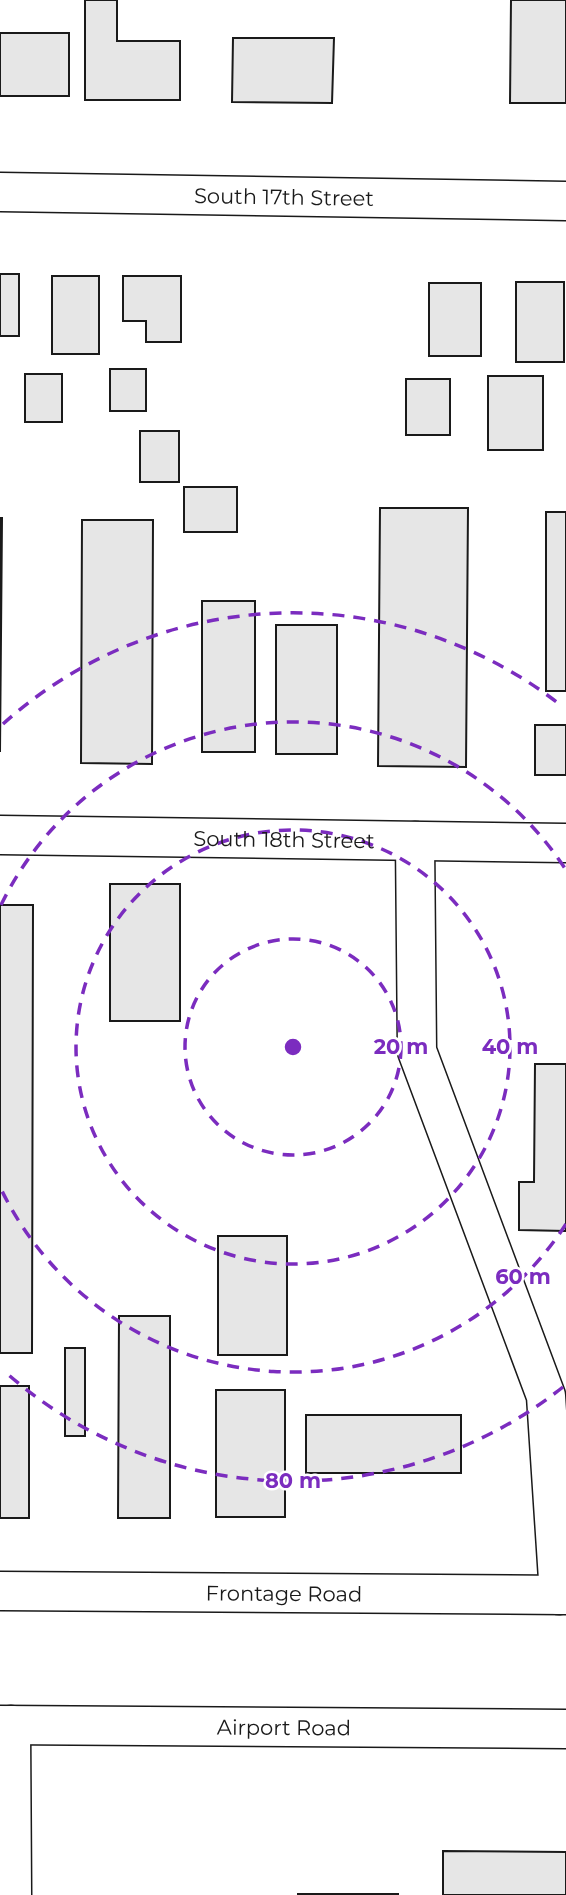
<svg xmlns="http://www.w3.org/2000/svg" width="566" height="1895" viewBox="0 0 566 1895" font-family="Montserrat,sans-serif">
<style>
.building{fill:#e6e6e6;stroke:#1a1a1a;stroke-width:2}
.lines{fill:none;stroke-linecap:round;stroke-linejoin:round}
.minor-casing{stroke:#1a1a1a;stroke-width:41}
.major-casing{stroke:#1a1a1a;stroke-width:41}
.minor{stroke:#fff;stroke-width:38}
.major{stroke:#fff;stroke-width:38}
.ring{fill:none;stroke:#7b2cbf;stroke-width:3.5;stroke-dasharray:12 9}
.labels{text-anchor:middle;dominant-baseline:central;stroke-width:5;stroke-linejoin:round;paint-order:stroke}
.street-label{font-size:21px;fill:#1a1a1a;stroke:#fff}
.centre{fill:#7b2cbf;stroke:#fff;stroke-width:3.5}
.ring-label{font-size:21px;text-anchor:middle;font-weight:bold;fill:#7b2cbf;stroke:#fff;stroke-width:5;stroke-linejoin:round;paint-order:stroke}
</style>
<rect width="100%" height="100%" fill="#fff"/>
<path class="building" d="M 85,0 L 117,0 L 117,41 L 180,41 L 180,100 L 85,100 Z
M 511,0 L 566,0 L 566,103 L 510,103 Z
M 0,33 L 69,33 L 69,96 L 0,96 Z
M 233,38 L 334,38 L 332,103 L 232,102 Z
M 0,274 L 19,274 L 19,336 L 0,336 Z
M 52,276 L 99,276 L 99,354 L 52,354 Z
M 123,276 L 181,276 L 181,342 L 146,342 L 146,321 L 123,321 Z
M 516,282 L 564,282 L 564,362 L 516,362 Z
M 429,283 L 481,283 L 481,356 L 429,356 Z
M 110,369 L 146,369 L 146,411 L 110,411 Z
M 25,374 L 62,374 L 62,422 L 25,422 Z
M 488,376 L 543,376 L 543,450 L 488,450 Z
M 406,379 L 450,379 L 450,435 L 406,435 Z
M 140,431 L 179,431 L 179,482 L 140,482 Z
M 184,487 L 237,487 L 237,532 L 184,532 Z
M 380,508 L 468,508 L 466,767 L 378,766 Z
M 546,512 L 566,512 L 566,691 L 546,691 Z
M 0,518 L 2,518 L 0,752 Z
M 82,520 L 153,520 L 152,764 L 81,763 Z
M 202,601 L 255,601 L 255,752 L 202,752 Z
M 276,625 L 337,625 L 337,754 L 276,754 Z
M 535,725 L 566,725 L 566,775 L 535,775 Z
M 110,884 L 180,884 L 180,1021 L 110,1021 Z
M 0,905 L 33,905 L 32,1353 L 0,1353 Z
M 535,1064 L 566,1064 L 566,1231 L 519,1230 L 519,1182 L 534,1182 Z
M 218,1236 L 287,1236 L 287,1355 L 218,1355 Z
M 119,1316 L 170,1316 L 170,1518 L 118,1518 Z
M 65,1348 L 85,1348 L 85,1436 L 65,1436 Z
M 0,1386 L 29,1386 L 29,1518 L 0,1518 Z
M 216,1390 L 285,1390 L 285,1517 L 216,1517 Z
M 306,1415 L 461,1415 L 461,1473 L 306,1473 Z
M 443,1851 L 566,1852 L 566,1895 L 443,1895 Z
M 298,1894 L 399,1894 L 298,1895 Z"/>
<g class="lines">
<g class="minor-casing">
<g id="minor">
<path id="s1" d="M 0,192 L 566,201"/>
<path id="s2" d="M 0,835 L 566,843"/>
<path d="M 415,841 L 417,1051 L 546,1396 L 559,1595"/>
<path id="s3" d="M 0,1591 L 566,1595"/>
<path d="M 11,1725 L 12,1895"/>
</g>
</g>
<g class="major-casing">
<g id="major">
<path id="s4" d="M 0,1725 L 566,1729"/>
</g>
</g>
<use href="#minor" class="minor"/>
<use href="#major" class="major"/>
</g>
<g class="ring">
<circle cx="293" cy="1047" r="108"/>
<circle cx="293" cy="1047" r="217"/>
<path d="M566 1224A325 325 0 0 1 1 1189M1 905A325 325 0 0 1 566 870"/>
<path d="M563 1387A434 434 0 0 1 3 1370M3 724A434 434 0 0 1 563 707"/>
</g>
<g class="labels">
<g class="street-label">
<text stroke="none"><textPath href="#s1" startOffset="284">South 17th Street</textPath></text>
<text stroke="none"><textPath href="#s2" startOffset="284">South 18th Street</textPath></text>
<text stroke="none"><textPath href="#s3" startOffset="284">Frontage Road</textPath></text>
<text stroke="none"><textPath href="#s4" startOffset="284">Airport Road</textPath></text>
</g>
</g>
<circle cx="293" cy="1047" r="10" class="centre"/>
<g class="ring-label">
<text x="401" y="1054">20 m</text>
<text x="510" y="1054">40 m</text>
<text x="523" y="1284">60 m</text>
<text x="293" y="1488">80 m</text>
</g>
</svg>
